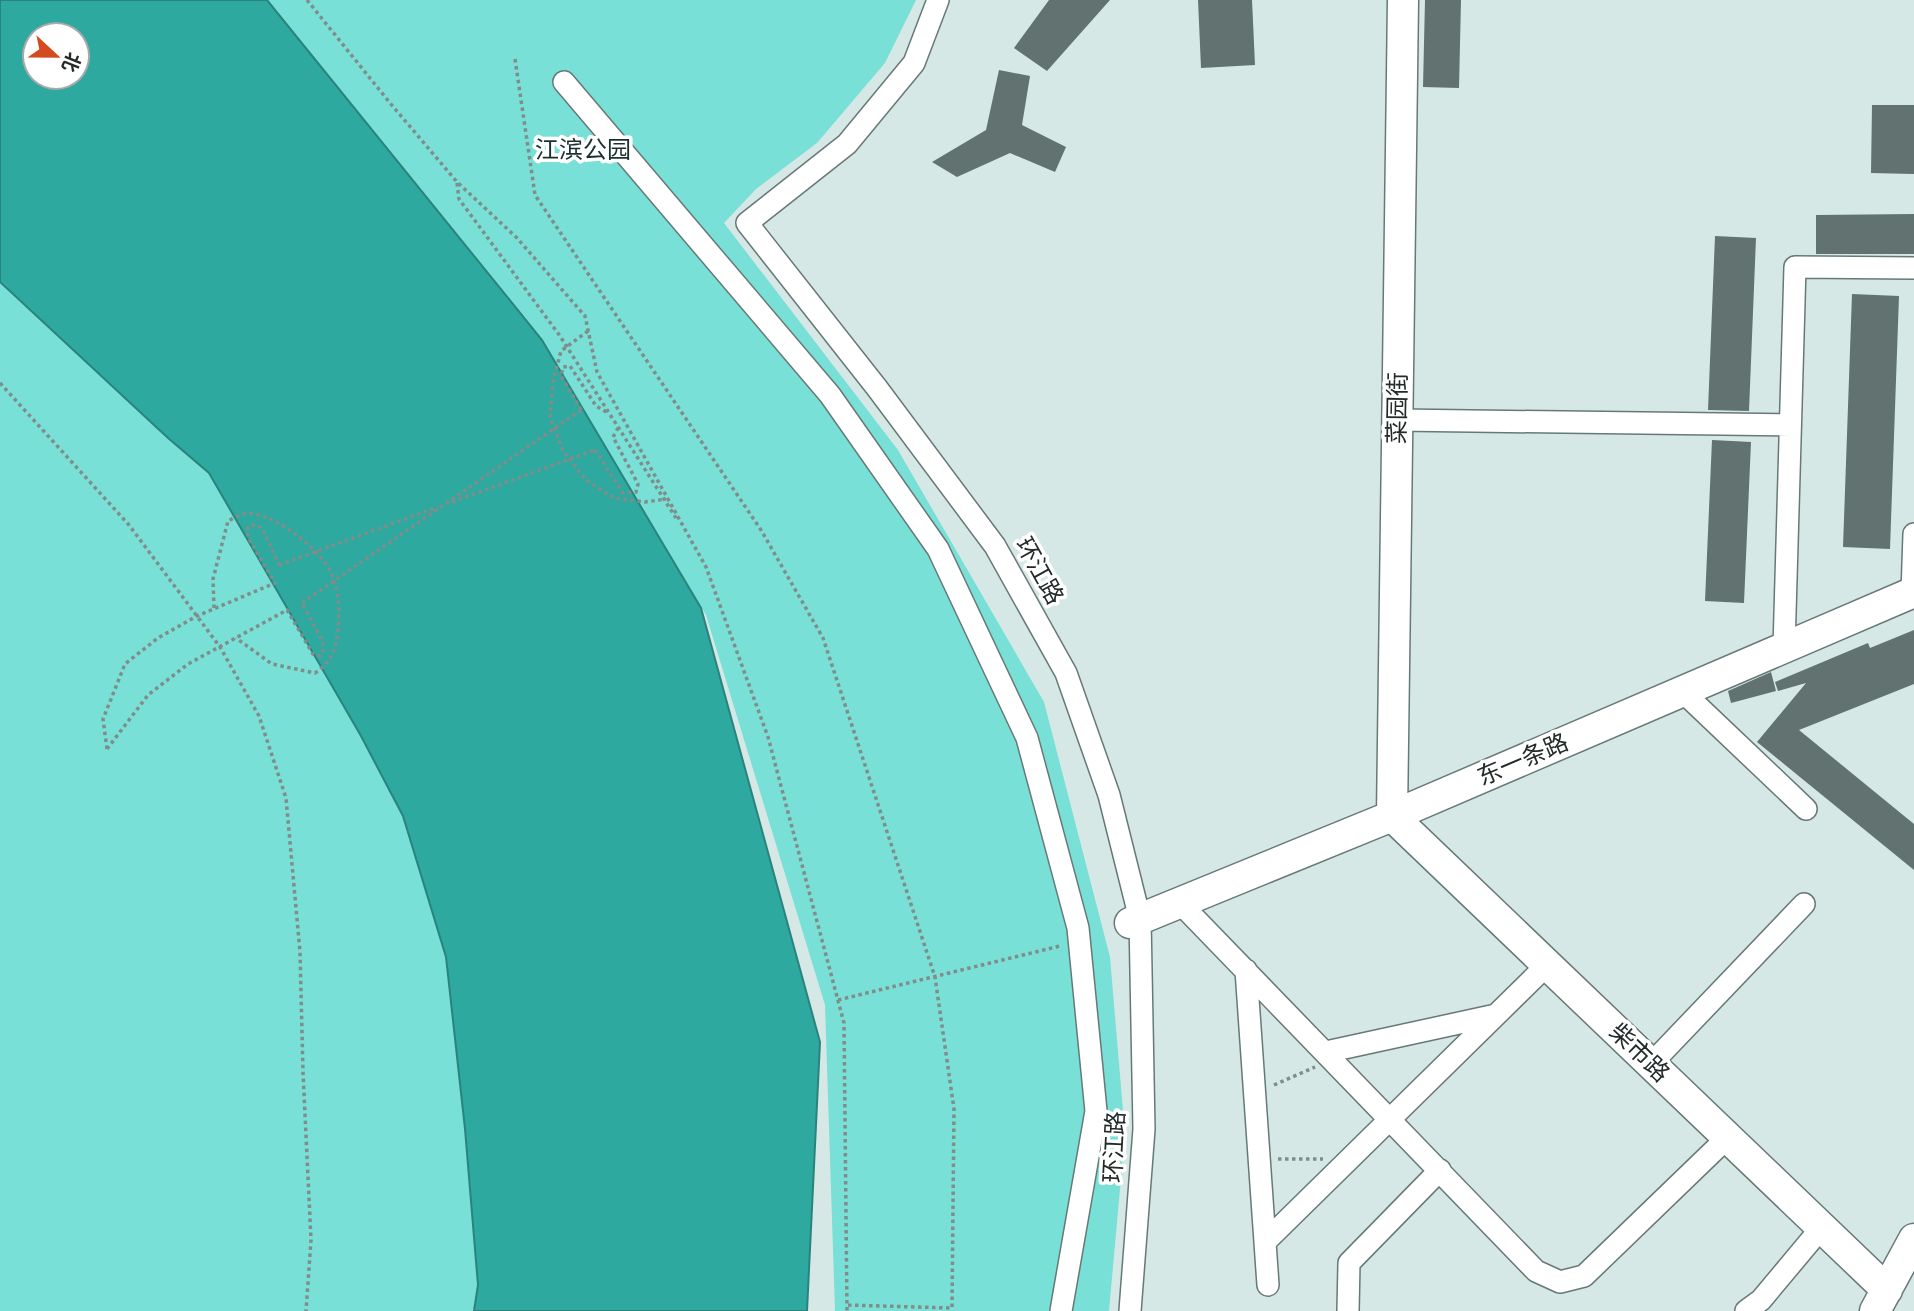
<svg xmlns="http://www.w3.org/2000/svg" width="1914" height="1311" viewBox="0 0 1914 1311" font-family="'Varela Round','Noto Sans SC',sans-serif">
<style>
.green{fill:#78e0d6}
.water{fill:#2da99f;stroke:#2a837c;stroke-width:2;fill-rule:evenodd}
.building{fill:#617270}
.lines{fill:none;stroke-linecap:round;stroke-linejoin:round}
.street-casing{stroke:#677977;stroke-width:24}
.secondary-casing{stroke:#677977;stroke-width:33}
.path{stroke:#7f8d8b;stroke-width:3.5;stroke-dasharray:3.5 3.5;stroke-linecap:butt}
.street{stroke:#fff;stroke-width:21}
.secondary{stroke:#fff;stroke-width:30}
.path-bridge{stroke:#7f8d8b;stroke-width:3.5;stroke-dasharray:3.5 3.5;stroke-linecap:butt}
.labels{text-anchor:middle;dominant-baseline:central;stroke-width:7;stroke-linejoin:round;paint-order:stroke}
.park-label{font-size:24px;fill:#1b302e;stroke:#fff}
.street-label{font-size:24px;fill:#232b2a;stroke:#fff}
</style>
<rect width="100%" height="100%" fill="#d5e8e6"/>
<path class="green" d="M 267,0 L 916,0 L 885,63 L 817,143 L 756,189 L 724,223 L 898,450 L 1044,702 L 1110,957 L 1125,1134 L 1109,1311 L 835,1311 L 825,1005 L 706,615 L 542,340 Z
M 0,282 L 168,438 L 209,473 L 361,736 L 403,816 L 446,957 L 465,1129 L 478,1285 L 474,1311 L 0,1311 Z"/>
<path class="water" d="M 0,0 L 267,0 L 542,340 L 701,608 L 820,1042 L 807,1311 L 474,1311 L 478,1285 L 465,1129 L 446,957 L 403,816 L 361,736 L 209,473 L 168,438 L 0,282 ZM 35,35 L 77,35 L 77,77 L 35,77 Z"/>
<path class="building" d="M 1049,0 L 1110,0 L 1047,71 L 1014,48 Z
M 1198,0 L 1252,0 L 1255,65 L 1201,68 Z
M 1425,0 L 1461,0 L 1459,88 L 1423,87 Z
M 999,70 L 1030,76 L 1022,125 L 1066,147 L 1055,172 L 1010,153 L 957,177 L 932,162 L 986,130 Z
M 1872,105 L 1914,105 L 1914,174 L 1871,173 Z
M 1914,214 L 1914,254 L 1816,254 L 1816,215 Z
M 1715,236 L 1756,238 L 1749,411 L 1708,410 Z
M 1852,294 L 1899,296 L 1890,549 L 1843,547 Z
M 1712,440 L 1751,442 L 1744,603 L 1705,601 Z
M 1914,630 L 1914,684 L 1799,730 L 1914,824 L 1914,870 L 1757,742 L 1806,683 L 1778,691 L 1775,682 L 1868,643 L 1870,648 Z
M 1771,672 L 1776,691 L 1731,703 L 1728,691 Z"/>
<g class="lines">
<g class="street-casing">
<path id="street" d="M 938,0 L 914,63 L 847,144 L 747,223 L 877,388 L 995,546 L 1066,673 L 1109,795 L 1140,919 L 1144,1129 L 1130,1311
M 564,82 L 830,395 L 938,549 L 1027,738 L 1078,928 L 1096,1111 L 1061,1311
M 1398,420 L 1790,425
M 1912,593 L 1914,534
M 1784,648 L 1795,267 L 1914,268
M 1683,692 L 1806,809
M 1180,903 L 1536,1271 L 1560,1282 L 1584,1276 L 1728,1137
M 1246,970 L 1268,1285
M 1326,1052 L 1496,1015
M 1651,1064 L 1804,904
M 1266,1241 L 1547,965
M 1348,1311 L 1349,1263 L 1440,1170
M 1746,1311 L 1761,1300 L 1822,1227"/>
</g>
<g class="secondary-casing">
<path id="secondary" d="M 1403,0 L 1392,816 L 1887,1290
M 1130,923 L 1392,816 L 1914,592
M 1875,1311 L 1914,1239"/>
</g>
<path class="path" d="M 307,0 L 390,103 L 457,182 L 517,238 L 585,316 L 597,372 L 706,567 L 768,737 L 844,1023 L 847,1311
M 515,59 L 535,195 L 761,530 L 823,638 L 935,977 L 954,1109 L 952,1308 L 847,1305
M 457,183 L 459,199 L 560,336 L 676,518
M 588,331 L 561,351 L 553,382 L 550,417 L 563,451 L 586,480 L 614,498 L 645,502 L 666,499
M 0,383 L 129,525 L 220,647 L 259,716 L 286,798 L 300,952 L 303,1072 L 311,1240 L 306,1311
M 581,410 L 561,376 L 563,367 L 570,366 L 596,406 L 608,413
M 595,450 L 623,493 L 636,492 L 638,484 L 613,437 L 618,428
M 214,608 L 213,579 L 228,521 C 232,519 238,515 242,514 C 270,508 322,550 332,575 C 339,593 340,609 338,628 C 336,650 333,660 315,673 L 272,664 L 236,638
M 107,749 L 103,719 L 125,664 L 158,638 L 197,616 L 275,583 L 248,537 L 247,529 L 250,525 L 258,525 L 265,534 L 279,565
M 107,749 L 148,695 L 188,664 L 287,610 L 313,654 L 320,656 L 324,649 L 322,640 L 302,603
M 838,1000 L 1060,946
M 1274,1085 L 1315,1067
M 1278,1159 L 1323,1159"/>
<use href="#street" class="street"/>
<use href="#secondary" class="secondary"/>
<path class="path-bridge" d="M 452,502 L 595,450
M 279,565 L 438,507
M 302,603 L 581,410"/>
</g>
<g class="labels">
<g class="park-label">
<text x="583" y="150">江滨公园</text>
</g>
<g class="street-label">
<text transform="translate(1398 408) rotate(-89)">菜园街</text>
<text transform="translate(1039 571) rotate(61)">环江路</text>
<text transform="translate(1523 760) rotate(-23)">东一条路</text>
<text transform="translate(1639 1053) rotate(44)">柴市路</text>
<text transform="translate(1115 1147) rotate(-87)">环江路</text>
</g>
</g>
<g transform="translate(56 56) rotate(112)"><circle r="33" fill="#ffffff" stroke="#a7aaaa" stroke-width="2"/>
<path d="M0-5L12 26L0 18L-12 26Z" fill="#d34b1f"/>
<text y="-10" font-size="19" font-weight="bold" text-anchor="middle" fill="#232b2a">北</text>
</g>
</svg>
